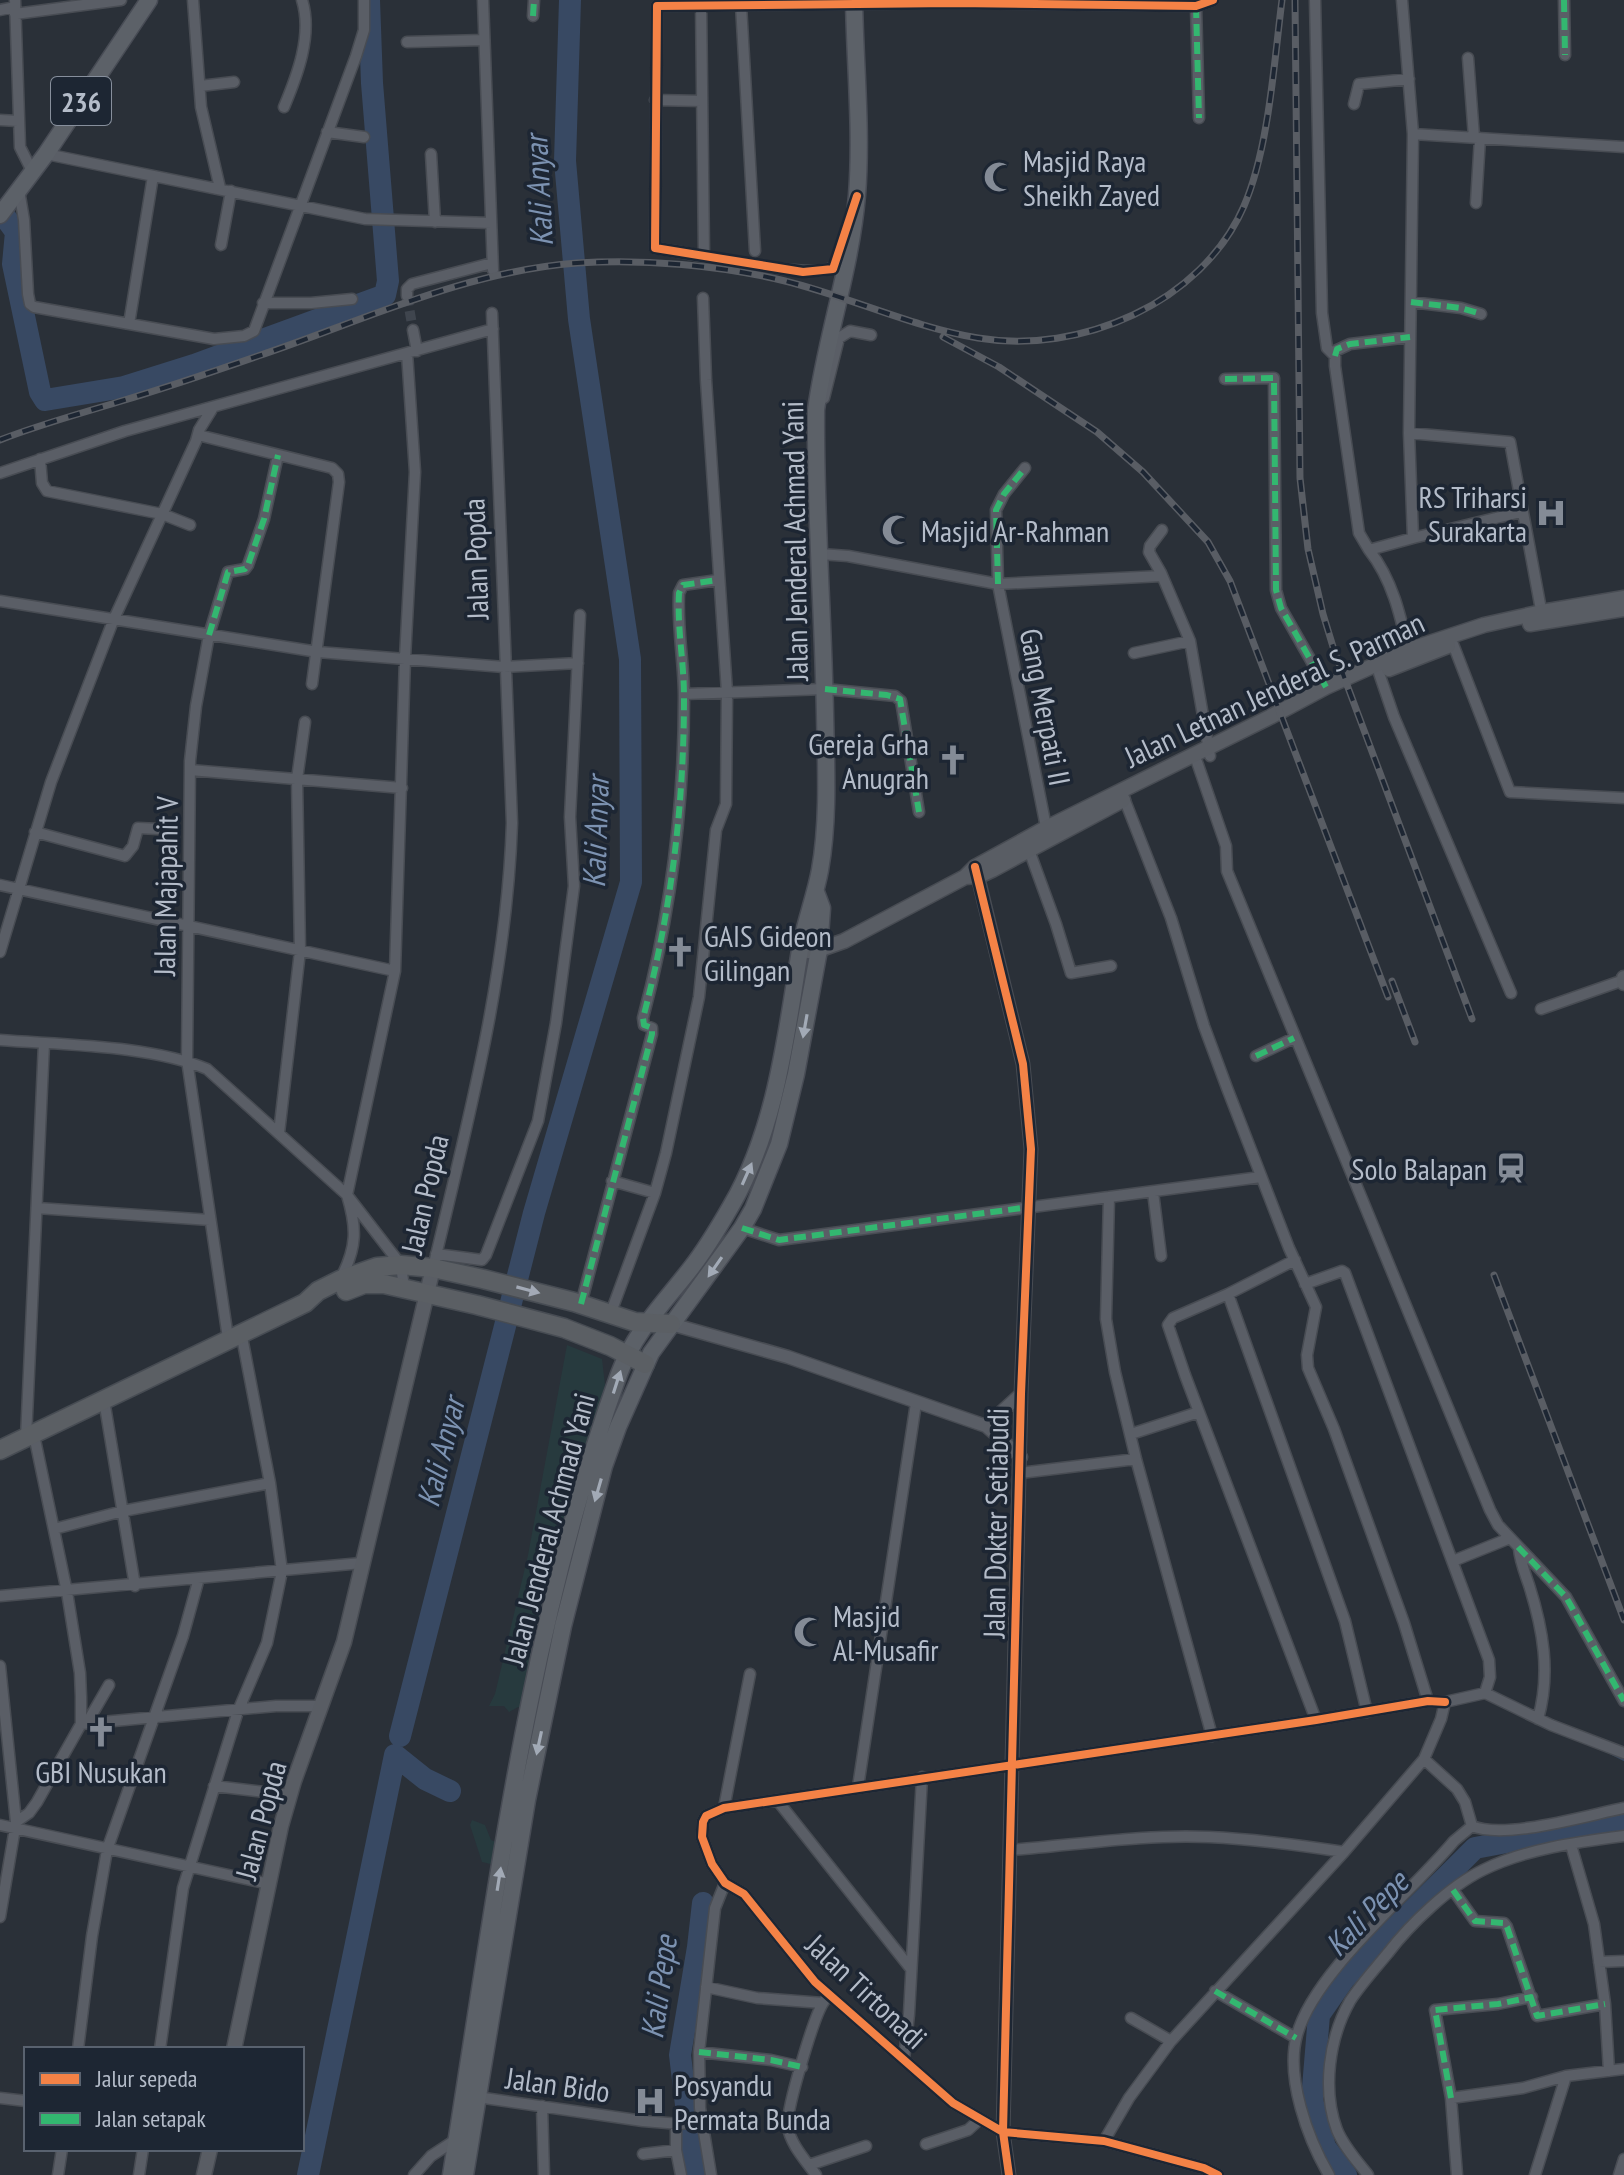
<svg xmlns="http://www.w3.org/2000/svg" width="1624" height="2175" viewBox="0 0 1624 2175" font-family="'PT Sans Narrow',sans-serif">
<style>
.green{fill:#273a3e}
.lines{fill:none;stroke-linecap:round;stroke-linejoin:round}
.stream{stroke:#384963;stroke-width:4}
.river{stroke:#384963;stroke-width:22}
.minor-tunnel{stroke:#3f454e;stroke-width:10;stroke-dasharray:10 5;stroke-linecap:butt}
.minor-casing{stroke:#484c53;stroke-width:13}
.tertiary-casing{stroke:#484c53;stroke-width:15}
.secondary-casing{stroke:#484c53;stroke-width:17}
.primary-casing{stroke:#484c55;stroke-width:19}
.trunk-casing{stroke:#474c53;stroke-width:21}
.minor{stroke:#5a5e66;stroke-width:10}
.tertiary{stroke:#5a5e66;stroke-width:12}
.secondary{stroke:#595d64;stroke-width:14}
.primary{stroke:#5c6168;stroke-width:16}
.trunk{stroke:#5b5f64;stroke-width:18}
.rail-casing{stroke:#595d64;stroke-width:7}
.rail{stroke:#1d2633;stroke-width:4;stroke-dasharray:12;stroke-linecap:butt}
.quiet{stroke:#33b770;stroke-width:6;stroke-dasharray:12 6;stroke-linecap:butt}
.cycleway-casing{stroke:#1d2633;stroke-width:13}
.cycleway{stroke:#f48246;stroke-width:8}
.oneway{fill:#a2aab6}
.oneway2{fill:#a2a9b5}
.labels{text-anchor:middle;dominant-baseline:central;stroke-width:7;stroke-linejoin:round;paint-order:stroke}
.shield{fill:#1d2633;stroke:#878f9c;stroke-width:2}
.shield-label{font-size:28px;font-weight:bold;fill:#b4bcc9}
.poi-label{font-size:30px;fill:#b4bcc9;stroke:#1d2633;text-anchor:start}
.street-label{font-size:30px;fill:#b4bcc9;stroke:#1d2633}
.water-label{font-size:32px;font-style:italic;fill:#7c92b1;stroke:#1d2633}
</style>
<rect width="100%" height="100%" fill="#2a3038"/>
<path class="green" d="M 567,1345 L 602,1359 L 605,1385 L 525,1712 L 518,1707 L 509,1712 L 504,1706 L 489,1706 L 495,1694 L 528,1555 Z
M 472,1820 L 485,1825 L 491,1840 L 498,1843 L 495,1865 L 482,1862 L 470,1825 Z"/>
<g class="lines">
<path class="stream" d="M 1612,1753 L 1624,1759"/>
<path class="river" d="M 0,210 L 16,232 L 13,264 L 40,392 L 45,400 L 124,387 L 194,365 L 385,295 L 388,281 L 372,83 L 369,0
M 400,1736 L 534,1213 L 631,882 L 630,659 L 579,319 L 565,161 L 570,0
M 308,2175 L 395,1755 L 425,1779 L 450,1791
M 698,2175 L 690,2138 L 680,2055 L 698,1947 L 703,1903
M 1346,2175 L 1325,2147 L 1312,2100 L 1319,2015 L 1344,1979 L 1475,1848 L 1624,1820"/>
<path class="minor-tunnel" d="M 407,296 L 413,330"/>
<g class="minor-casing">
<path id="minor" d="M 15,0 L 20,147 L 32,171
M 193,0 L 201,107 L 220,188
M 483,0 L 493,270
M 1315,0 L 1322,313 L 1327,348 L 1335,356
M 1402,0 L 1413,134
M 1564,0 L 1565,55
M 701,2 L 704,255
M 741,5 L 755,251
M 1196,6 L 1199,118
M 0,10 L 15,7
M 15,14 L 121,0
M 533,16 L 534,0
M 407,42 L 484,40
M 1468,58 L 1474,137
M 200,86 L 234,82
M 655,100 L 702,101
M 1354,104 L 1359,84 L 1409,79
M 284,107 C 297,76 313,35 302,0
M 0,120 L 18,121
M 327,132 L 364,137
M 46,154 L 365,219 L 491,223
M 431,154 L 435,222
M 19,190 L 24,220 L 28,294 L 30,304 L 34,307 L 214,339 L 244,336 L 254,331 L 356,56 L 364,30 L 364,0
M 1476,203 L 1480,138
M 846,231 L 836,266 C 815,282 688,252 655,248 L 657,6 L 954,3 L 1196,6 L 1213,0
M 221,245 L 231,191
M 407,296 L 407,289 L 412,284 L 492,263
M 1411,302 L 1461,308 L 1481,314
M 263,303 L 311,303 L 352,299
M 129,324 L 153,176
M 413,330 L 417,351
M 1225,379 L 1274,378 L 1276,590 L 1281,608 L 1326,687
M 824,398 L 839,338 L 850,331 L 871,335
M 1409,433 L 1510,442 L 1542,615
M 198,435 L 332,468 L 338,474 L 339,482 L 312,684
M 40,459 L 42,483 L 47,491 L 162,514 L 190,525
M 1025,468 L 1004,494 L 996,510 L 998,584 L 1047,832
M 0,473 L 125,431 L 493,329
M 1162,530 L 1150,546 L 1149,552 L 1161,573 L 1190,641 L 1210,756
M 1413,538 L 1521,512
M 1369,550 L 1359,533 L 1335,366 L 1335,351 L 1350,344 L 1410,337
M 820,554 L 848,556 L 998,584 L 1162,576
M 0,601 L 318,652 L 504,667 L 578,663
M 1453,644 L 1510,792 L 1624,798
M 1134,653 L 1190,641
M 1409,654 C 1401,618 1393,580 1369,550 L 1413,538 L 1409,433 L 1413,134 L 1624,147
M 1379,673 L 1394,717 L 1511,993
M 684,694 L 825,689 L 895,696 L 901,701 L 919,812
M 1197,762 L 1226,846 L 1227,871 L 1490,1510 L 1498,1525 L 1566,1597 L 1624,1701
M 190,770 L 402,788
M 1122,793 L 1171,918 L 1204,1026 L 1227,1088 L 1289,1248 L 1316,1307 L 1307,1355 L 1308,1368 L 1334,1429 L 1404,1623 L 1428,1701
M 35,832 L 125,856 L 133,846 L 138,828 L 159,829
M 1029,850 L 1056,924 L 1071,973 L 1111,966
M 0,885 L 395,971
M 0,952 L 51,782 L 113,621 L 196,441 L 199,430 L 212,409
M 1541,1009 L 1624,980
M 0,1040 C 63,1045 150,1045 207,1069 L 347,1195 L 401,1265 L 404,1288
M 1256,1056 L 1294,1038
M 279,1133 L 300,951 L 297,779 L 305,722
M 612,1181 L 655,1193
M 1153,1192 L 1161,1256
M 37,1208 L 210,1220
M 742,1228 L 779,1240 L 1109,1197
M 436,1254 L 482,1260 L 486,1255 L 538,1121 L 556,1023 L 574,886 L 570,817 L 580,615
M 1295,1260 L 1228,1294 L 1173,1318 L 1168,1325 L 1185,1375 L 1316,1720
M 433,1268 C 468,1121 507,975 512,823 L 492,313
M 341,1278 C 357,1247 357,1228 347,1195 L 395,971 L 405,658 L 415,472 L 407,353
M 1305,1284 L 1342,1271 L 1345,1273 L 1489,1660 L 1490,1677 L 1485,1693
M 1228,1294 L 1345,1621 L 1367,1712
M 581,1304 L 652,1034 L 652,1028 L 644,1025 L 643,1018 C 671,913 684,806 684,697 C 684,662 677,628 679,593 L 683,585 L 718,580
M 610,1315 L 655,1193 L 666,1153 L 699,997 L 716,830 L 726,804 L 727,692 L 706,380 L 703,298
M 228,1338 L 187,1060 L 190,761 L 196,706 L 209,635 L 228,572 L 245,569 L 248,565 L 264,519 L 278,455
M 104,1400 L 135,1586
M 1131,1434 L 1199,1412
M 26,1438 L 44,1043
M 1020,1473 L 1136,1459
M 54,1529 L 123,1511 L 270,1483
M 1519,1549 C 1520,1561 1525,1573 1529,1585 C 1543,1629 1551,1673 1538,1719
M 1453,1561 L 1510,1538
M 0,1596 L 362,1563
M 0,1666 L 16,1822 L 0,1917
M 87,1723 L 109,1685
M 81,1724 L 276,1706 L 321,1706
M 1212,1736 L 1136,1459 L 1115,1372 L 1106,1319 L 1109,1197 L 1261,1177
M 1424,1759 L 1457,1789 L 1465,1802 L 1472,1826
M 214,1786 L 290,1795
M 858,1787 L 916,1403
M 777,1800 L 911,1969
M 724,1808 L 750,1674
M 16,1822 L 29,1813 L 37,1802 L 81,1724 L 81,1697 L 80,1673 L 67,1592 L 34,1435
M 0,1825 L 269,1884
M 1571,1845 L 1594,1924 L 1605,2004 L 1609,2071
M 1011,1850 C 1076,1845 1143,1834 1209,1837 C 1254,1839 1299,1845 1344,1852
M 1453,1890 L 1475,1921 L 1504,1923 L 1507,1927 L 1537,2016 L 1605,2004
M 1599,1962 L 1624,1961
M 706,1987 L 757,1998 L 823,2003 L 825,2000
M 1215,1991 L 1296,2038
M 1131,2018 L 1171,2041
M 78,2049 L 92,1936 L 107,1850 L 183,1636 L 199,1578
M 160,2049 L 183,1888 L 238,1711 L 267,1643 L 282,1571 L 270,1483 L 241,1332
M 699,2052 L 771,2060 L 802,2067
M 904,2059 L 909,2014 L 922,1777
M 477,2097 L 643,2121 L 680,2124 L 702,2121
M 0,2098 L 26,2101
M 1451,2098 L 1435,2010 L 1498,2004 L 1532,1997
M 542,2106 L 544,2175
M 676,2124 L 676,2150 L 681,2175
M 1104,2141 L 1129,2098 L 1171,2041 L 1344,1852 L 1424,1759 L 1441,1719 L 1445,1702 L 1485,1693 L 1551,1725 L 1624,1753
M 926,2144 L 968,2130 L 980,2119
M 643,2154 L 676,2150
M 809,2165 L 866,2146
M 58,2175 L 62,2149
M 139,2175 L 143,2149
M 414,2175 L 431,2156 L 457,2139
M 711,2175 L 700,2108 L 699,2052 L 715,1908 L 725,1883
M 816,2175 C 807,2162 790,2144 788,2127 C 785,2112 814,2017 823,2003
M 1218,2175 L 1204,2168 L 1104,2141 L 1003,2132 L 953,2103 L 815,1982 L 744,1894 L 725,1883 L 712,1864 L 702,1837 L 703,1822 L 706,1816 L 724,1808 L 1316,1720 L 1428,1701 L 1445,1702
M 1329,2175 C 1308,2139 1285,2077 1297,2035 C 1314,1972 1411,1893 1454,1841 L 1472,1826 C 1505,1840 1588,1815 1624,1808
M 1368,2175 C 1357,2161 1344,2147 1337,2130 C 1322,2090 1329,2038 1350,2001 C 1361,1984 1375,1969 1388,1953 C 1410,1924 1450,1886 1483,1870 C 1525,1849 1578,1842 1624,1836
M 1457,2175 L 1451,2098 L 1523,2088 L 1566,2076
M 1535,2175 L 1566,2076 L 1624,2069
M 1619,2175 L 1624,2159"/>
</g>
<g class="tertiary-casing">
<path id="tertiary" d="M 976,869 L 1023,1064 L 1031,1149 L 1021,1394 L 1003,2132 L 1009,2175
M 671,1324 L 788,1357 L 986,1426 L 1021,1457
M 986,1426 L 1021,1394"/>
</g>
<g class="secondary-casing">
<path id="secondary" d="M 1530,624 L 1624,609
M 1389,669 L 1448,646
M 965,877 L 979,876 L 992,870 L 1123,800
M 808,951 L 824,948 L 844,941 L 965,877 L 975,867 L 1046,828 L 1270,717 L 1326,687 L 1408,650 L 1484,625 L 1542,612 L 1624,598
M 1624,978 L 1624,983
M 234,2049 L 281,1826 L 294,1781 L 344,1642 L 433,1268
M 204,2175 L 210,2149"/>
</g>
<g class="primary-casing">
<path id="primary" d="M 0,215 L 46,154 L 149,0
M 451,2175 C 494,1910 527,1627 619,1374 C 635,1331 664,1303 691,1268 C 706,1249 719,1227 731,1206 C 776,1129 786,1036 800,950 C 805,922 815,897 820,870 C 829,819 826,765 825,714 C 823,612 815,511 816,410 C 826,337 851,268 857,195 C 862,130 855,65 854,0
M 465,2175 L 527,1800 L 563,1626 L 604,1466 L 618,1427 L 651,1353 L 742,1228 L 753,1209 L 779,1144 L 796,1074 L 819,950 L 822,908 L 816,892"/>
</g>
<g class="trunk-casing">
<path id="trunk" d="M 346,1291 L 364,1284 L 384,1284 L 477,1305 L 564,1328 L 610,1346 L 645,1364
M 0,1450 L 305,1303 L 318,1291 L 340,1280 L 377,1267 L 401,1265 L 433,1268 L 483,1279 L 574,1302 L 635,1322 L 671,1324"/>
</g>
<use href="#minor" class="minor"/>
<use href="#tertiary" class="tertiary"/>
<use href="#secondary" class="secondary"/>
<use href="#primary" class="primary"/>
<use href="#trunk" class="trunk"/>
<g class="rail-casing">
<path id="rail" d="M 1295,0 L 1300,478 L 1308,549 L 1323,614 L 1334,650 L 1472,1019
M 943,337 L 999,367 L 1097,432 L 1143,472 L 1208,542 L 1230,581 L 1388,997
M 0,440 C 38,425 79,414 118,402 C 165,388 212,372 258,356 C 362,321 466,271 577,263 C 645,259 719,265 785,281 C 850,297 912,327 978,338 C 1080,355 1202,303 1244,206 C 1269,148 1274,62 1282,0
M 1392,981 L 1415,1042
M 1494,1275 L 1624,1620"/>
</g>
<use href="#rail" class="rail"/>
<path class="quiet" d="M 1564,0 L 1565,55
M 1196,6 L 1199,118
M 533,16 L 534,0
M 1411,302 L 1461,308 L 1481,314
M 1335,356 L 1337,349 L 1350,344 L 1410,337
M 1225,379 L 1274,378 L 1276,590 L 1281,608 L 1326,687
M 998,584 L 996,510 L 1004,494 L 1025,468
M 209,635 L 228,572 L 245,569 L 248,565 L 264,519 L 278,455
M 825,689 L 887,695 L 900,699 L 919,812
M 1256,1056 L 1294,1038
M 742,1228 L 779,1240 L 1030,1207
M 581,1304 L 652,1034 L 652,1028 L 644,1025 L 643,1018 C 671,913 684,806 684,697 C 684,662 677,628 679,593 L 683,585 L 718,580
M 1518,1547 L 1566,1597 L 1624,1701
M 1453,1890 L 1475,1921 L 1504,1923 L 1507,1927 L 1537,2016 L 1605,2004
M 1215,1991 L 1296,2038
M 699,2052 L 771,2060 L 802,2067
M 1451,2098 L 1435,2010 L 1498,2004 L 1532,1997"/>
<g class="cycleway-casing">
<path id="cycleway" d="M 857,196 L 833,269 L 803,272 L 655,248 L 657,6 L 954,3 L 1196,6 L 1213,0
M 975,867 L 1023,1064 L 1031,1149 L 1021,1394 L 1003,2132 L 1009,2175
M 1218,2175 L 1204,2168 L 1104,2141 L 1003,2132 L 953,2103 L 815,1982 L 744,1894 L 725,1883 L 712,1864 L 702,1837 L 703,1822 L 706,1816 L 724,1808 L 1316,1720 L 1428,1701 L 1445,1702"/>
</g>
<use href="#cycleway" class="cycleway"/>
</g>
<defs><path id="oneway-solid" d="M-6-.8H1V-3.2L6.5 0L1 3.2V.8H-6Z" transform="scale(2)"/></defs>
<g class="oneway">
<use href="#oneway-solid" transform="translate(805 1026) rotate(100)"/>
<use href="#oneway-solid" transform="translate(747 1174) rotate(-66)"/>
<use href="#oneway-solid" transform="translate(715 1267) rotate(125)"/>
<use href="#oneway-solid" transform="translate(617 1382) rotate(-72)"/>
<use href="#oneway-solid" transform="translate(598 1490) rotate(106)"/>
<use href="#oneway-solid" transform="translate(539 1743) rotate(102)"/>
<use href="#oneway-solid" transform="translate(499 1879) rotate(-81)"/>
</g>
<use class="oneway2" href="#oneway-solid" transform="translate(528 1290) rotate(15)"/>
<defs>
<g id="mosque-bare" transform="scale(2.4)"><path d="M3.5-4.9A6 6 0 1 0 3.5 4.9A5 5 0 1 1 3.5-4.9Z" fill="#848b96" stroke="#1d2633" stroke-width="2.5" paint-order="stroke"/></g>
<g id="hospital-bare" transform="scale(2.4)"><path d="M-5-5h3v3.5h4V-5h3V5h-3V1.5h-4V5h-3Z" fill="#848b96" stroke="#1d2633" stroke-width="2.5" paint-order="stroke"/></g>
<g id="church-bare" transform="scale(2.4)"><path d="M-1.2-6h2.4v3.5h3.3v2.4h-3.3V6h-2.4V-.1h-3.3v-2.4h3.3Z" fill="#848b96" stroke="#1d2633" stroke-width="2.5" paint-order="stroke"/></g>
<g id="station-bare" transform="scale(2.4)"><path d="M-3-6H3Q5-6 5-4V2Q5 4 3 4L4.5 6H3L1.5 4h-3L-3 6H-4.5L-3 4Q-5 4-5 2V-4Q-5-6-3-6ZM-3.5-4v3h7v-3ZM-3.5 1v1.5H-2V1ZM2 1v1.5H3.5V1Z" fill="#848b96" stroke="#1d2633" stroke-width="2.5" paint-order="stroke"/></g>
</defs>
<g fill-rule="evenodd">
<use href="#mosque-bare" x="999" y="177"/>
<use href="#hospital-bare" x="1551" y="513"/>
<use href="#mosque-bare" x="897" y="530"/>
<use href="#church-bare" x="953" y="760"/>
<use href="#church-bare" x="680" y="952"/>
<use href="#station-bare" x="1511" y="1168"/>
<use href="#mosque-bare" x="809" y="1632"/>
<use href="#church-bare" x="101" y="1732"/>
<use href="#hospital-bare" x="650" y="2101"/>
</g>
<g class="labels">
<rect class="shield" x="51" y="77" width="60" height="48" rx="6"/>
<g class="shield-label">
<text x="81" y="101">236</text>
</g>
<g class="poi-label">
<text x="1023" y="160">Masjid Raya<tspan x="1023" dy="34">Sheikh Zayed</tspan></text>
<text x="1527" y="496" text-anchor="end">RS Triharsi<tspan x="1527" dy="34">Surakarta</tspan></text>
<text x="921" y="530">Masjid Ar-Rahman</text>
<text x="929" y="743" text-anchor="end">Gereja Grha<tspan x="929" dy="34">Anugrah</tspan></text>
<text x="704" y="935">GAIS Gideon<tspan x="704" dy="34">Gilingan</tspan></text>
<text x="1487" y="1168" text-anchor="end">Solo Balapan</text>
<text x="833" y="1615">Masjid<tspan x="833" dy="34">Al-Musafir</tspan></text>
<text x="101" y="1771" text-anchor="middle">GBI Nusukan</text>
<text x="674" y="2084">Posyandu<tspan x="674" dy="34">Permata Bunda</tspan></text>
</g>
<g class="street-label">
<text transform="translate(794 541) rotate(-91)">Jalan Jenderal Achmad Yani</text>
<text transform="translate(475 559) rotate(-92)">Jalan Popda</text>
<text transform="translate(1274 689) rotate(-25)">Jalan Letnan Jenderal S. Parman</text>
<text transform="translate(1046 707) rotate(79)">Gang Merpati II</text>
<text transform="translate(165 886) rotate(-89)">Jalan Majapahit V</text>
<text transform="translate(424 1194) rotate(-77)">Jalan Popda</text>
<text transform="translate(995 1523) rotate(-89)">Jalan Dokter Setiabudi</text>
<text transform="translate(548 1529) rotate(-75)">Jalan Jenderal Achmad Yani</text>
<text transform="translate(260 1820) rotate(-75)">Jalan Popda</text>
<text transform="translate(867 1991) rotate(43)">Jalan Tirtonadi</text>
<text transform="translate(558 2084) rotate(8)">Jalan Bido</text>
</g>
<g class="water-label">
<text transform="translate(538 191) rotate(-93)">Kali Anyar</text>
<text transform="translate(595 832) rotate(-88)">Kali Anyar</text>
<text transform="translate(440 1452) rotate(-76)">Kali Anyar</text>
<text transform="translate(1366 1913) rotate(-46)">Kali Pepe</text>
<text transform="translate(658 1987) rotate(-82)">Kali Pepe</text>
</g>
</g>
<rect x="24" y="2047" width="280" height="104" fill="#1d2633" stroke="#59626f" stroke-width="2"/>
<rect x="40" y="2073" width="40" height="12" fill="#f48246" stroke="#59626f" stroke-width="2"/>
<text x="96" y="2087" font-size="24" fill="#b4bcc9">Jalur sepeda</text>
<rect x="40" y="2113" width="40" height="12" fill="#33b770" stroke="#59626f" stroke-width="2"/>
<text x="96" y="2127" font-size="24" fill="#b4bcc9">Jalan setapak</text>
</svg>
